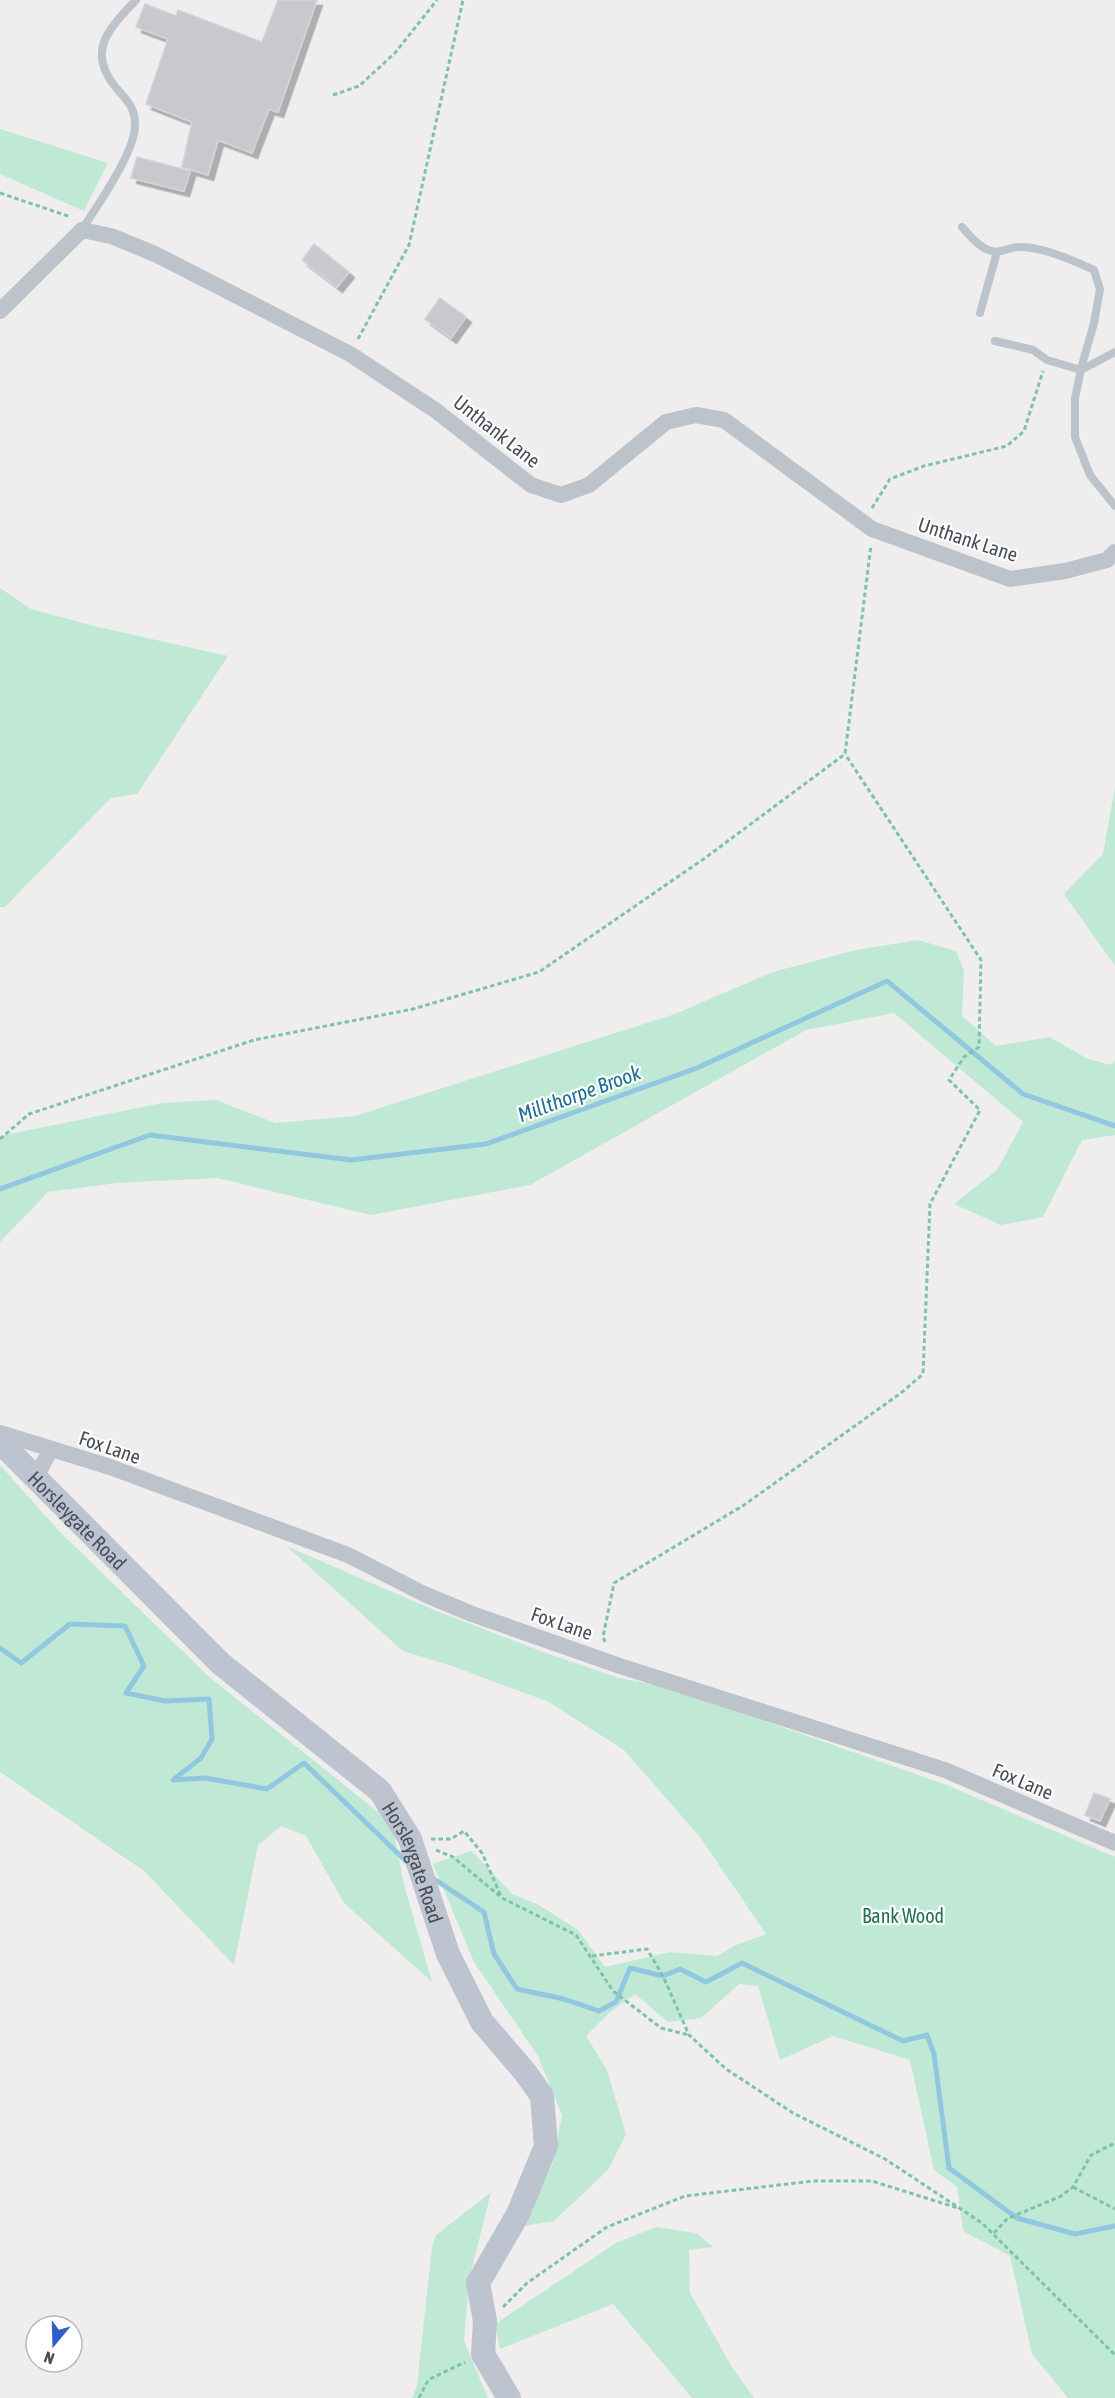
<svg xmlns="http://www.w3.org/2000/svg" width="1115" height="2398" viewBox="0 0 1115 2398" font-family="'Asap Condensed',sans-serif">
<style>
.green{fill:#c0e9d5}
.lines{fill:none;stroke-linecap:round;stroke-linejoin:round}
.stream{stroke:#91c7e1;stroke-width:5}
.building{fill:#c7c9cf;stroke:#d2d3d8;stroke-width:1.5;filter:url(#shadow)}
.path{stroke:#7cc3a9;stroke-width:3;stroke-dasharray:4.5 3;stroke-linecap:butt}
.lane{stroke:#bdc3cb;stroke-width:8}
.street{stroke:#bdc3cb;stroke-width:16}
.secondary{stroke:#bdc3cf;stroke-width:24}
.labels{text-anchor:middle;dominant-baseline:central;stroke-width:4.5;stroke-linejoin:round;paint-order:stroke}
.street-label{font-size:20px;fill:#474e58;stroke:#fff}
.park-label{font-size:20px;fill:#217153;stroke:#fff}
.water-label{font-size:21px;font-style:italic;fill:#1c6e97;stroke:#fff}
</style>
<defs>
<filter id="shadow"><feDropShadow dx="5.5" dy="5.5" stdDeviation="0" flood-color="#0004"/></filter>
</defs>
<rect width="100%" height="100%" fill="#efeded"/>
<path class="green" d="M 0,129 L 108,163 L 84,211 L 0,174 Z
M 0,588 L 31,609 L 98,627 L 228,656 L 137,794 L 111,798 L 5,907 L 0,907 Z
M 1115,787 L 1115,966 L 1064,894 L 1103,854 Z
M 918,940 L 956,951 L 964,971 L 962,1016 L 996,1046 L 1050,1037 L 1086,1058 L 1110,1065 L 1115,1060 L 1115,1135 L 1082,1140 L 1043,1217 L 1001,1225 L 954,1204 L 997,1170 L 1023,1122 L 894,1013 L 806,1030 L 530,1185 L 371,1215 L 217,1178 L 117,1183 L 48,1192 L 0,1242 L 0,1136 L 162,1103 L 216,1100 L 275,1123 L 355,1116 L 675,1014 L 773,972 L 856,950 Z
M 0,1465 L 59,1531 L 208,1676 L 392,1823 L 404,1885 L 432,1982 L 344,1903 L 306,1836 L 281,1826 L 258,1845 L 234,1965 L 144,1871 L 0,1772 Z
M 286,1546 L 434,1610 L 543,1652 L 619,1678 L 671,1688 L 947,1785 L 1115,1857 L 1115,2398 L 1068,2398 L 1032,2354 L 1010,2256 L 963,2231 L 957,2187 L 934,2170 L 910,2060 L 833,2036 L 780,2060 L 758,1986 L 739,1984 L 701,2018 L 668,2022 L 635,1994 L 609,2013 L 586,2036 L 607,2070 L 626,2134 L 608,2170 L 554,2221 L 517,2227 L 552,2166 L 562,2115 L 538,2056 L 474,1962 L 433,1864 L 472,1851 L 512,1894 L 539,1905 L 578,1930 L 605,1967 L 670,1952 L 717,1956 L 736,1945 L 766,1934 L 700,1837 L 624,1750 L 549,1702 L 452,1666 L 403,1651 Z
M 491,2192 L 469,2280 L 464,2341 L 488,2398 L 412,2398 L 417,2386 L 432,2247 L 436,2235 Z
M 656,2227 L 696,2233 L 713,2247 L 689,2250 L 690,2293 L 732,2367 L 754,2398 L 692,2398 L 613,2304 L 500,2349 L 495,2324 L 616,2243 Z"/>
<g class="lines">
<path class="stream" d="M 0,1189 L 150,1135 L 351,1160 L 486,1144 L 697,1068 L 887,981 L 1023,1094 L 1115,1126
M 0,1648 L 21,1663 L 70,1624 L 125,1626 L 144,1666 L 126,1693 L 165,1701 L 209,1699 L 212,1739 L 201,1758 L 173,1780 L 205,1778 L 267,1789 L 304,1763 L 408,1863
M 431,1877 L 484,1912 L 494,1954 L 517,1989 L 564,1999 L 599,2011 L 616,2002 L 630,1968 L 663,1976 L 680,1969 L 706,1982 L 742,1963 L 903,2041 L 927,2035 L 934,2054 L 949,2168 L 1017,2218 L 1075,2234 L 1115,2226"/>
</g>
<path class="building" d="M 278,0 L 317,0 L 278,112 L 269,109 L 252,153 L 218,140 L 208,175 L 182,167 L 192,122 L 146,104 L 168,39 L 136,27 L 145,4 L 176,16 L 178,10 L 262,42 Z
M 137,157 L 190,171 L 184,191 L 131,178 Z
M 314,244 L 349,272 L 337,287 L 302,260 Z
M 440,298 L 466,317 L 451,338 L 425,319 Z
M 1094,1793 L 1110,1799 L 1100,1821 L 1085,1815 Z"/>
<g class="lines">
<path class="path" d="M 333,95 L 359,86 L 395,53 L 437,0
M 0,193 L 71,217
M 358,339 L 409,245 L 463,0
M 872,508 L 890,479 L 924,466 L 1007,446 L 1024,431 L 1043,371
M 0,1139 L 29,1114 L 254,1040 L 413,1009 L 539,972 L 705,858 L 845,754 L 871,545
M 605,1642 L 603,1637 L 614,1583 L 744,1505 L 901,1393 L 923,1374 L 930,1204 L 980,1110 L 949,1080 L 964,1057 L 979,1047 L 981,960 L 845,754
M 431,1839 L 451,1839 L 464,1831 L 482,1853 L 501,1896
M 436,1850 L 453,1857 L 502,1898 L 576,1935 L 613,1991 L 661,2028 L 689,2035
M 592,1956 L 647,1949 L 663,1976 L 689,2035 L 726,2069 L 793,2113 L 885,2159 L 982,2223 L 1115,2355
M 1073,2187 L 1115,2209
M 994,2233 L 1007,2219 L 1061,2196 L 1073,2187 L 1091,2155 L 1115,2143
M 503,2307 L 527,2283 L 607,2227 L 685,2196 L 813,2181 L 872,2181 L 961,2209
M 419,2398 L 428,2380 L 465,2362"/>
<path class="lane" d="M 962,227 C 968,234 977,245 986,249 C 998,255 1006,248 1018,247 C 1040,246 1075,261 1094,270 L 1100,289 L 1094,323 L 1082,365 L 1075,398 L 1075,437 L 1090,475 L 1115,506
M 82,230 C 97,205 136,152 135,124 C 135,108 127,100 117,89 C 85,51 109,29 136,0
M 980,313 L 997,252
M 995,341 L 1033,350 L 1047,360 L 1081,370 L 1115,352"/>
<path class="street" d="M 0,311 L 82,230 L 111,236 L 155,254 L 350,354 L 435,410 L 531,485 L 561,495 L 589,485 L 666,422 L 696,415 L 724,420 L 872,529 L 1010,579 L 1065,571 L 1107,560 L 1115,552
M 0,1433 L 110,1467 L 348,1555 L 424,1594 L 472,1614 L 620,1666 L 945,1770 L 1115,1843
M 36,1477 L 51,1449"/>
<path class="secondary" id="s1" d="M 0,1442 L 220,1663 L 380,1791 L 410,1839 L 448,1954 L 482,2022 L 525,2072 L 542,2096 L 546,2146 L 518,2214 L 478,2283 L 485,2321 L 483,2354 L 509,2398"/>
</g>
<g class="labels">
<g class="street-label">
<text transform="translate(497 431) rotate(38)">Unthank Lane</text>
<text transform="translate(968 539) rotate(18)">Unthank Lane</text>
<text transform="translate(110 1447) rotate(19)">Fox Lane</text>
<text stroke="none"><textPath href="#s1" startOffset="110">Horsleygate Road</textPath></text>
<text transform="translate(562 1623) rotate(19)">Fox Lane</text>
<text transform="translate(1023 1781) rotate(23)">Fox Lane</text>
<text stroke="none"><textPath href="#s1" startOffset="596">Horsleygate Road</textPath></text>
</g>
<g class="park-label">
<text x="903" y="1915">Bank Wood</text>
</g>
<g class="water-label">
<text transform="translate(579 1093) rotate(-20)">Millthorpe Brook</text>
</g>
</g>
<g transform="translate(54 2344) rotate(199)"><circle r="28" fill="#ffffff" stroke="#b5b8bc" stroke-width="1.5"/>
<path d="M0-4.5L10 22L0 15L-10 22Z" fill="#2d5eca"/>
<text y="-9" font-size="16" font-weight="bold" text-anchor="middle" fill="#474e58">N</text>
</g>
</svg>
